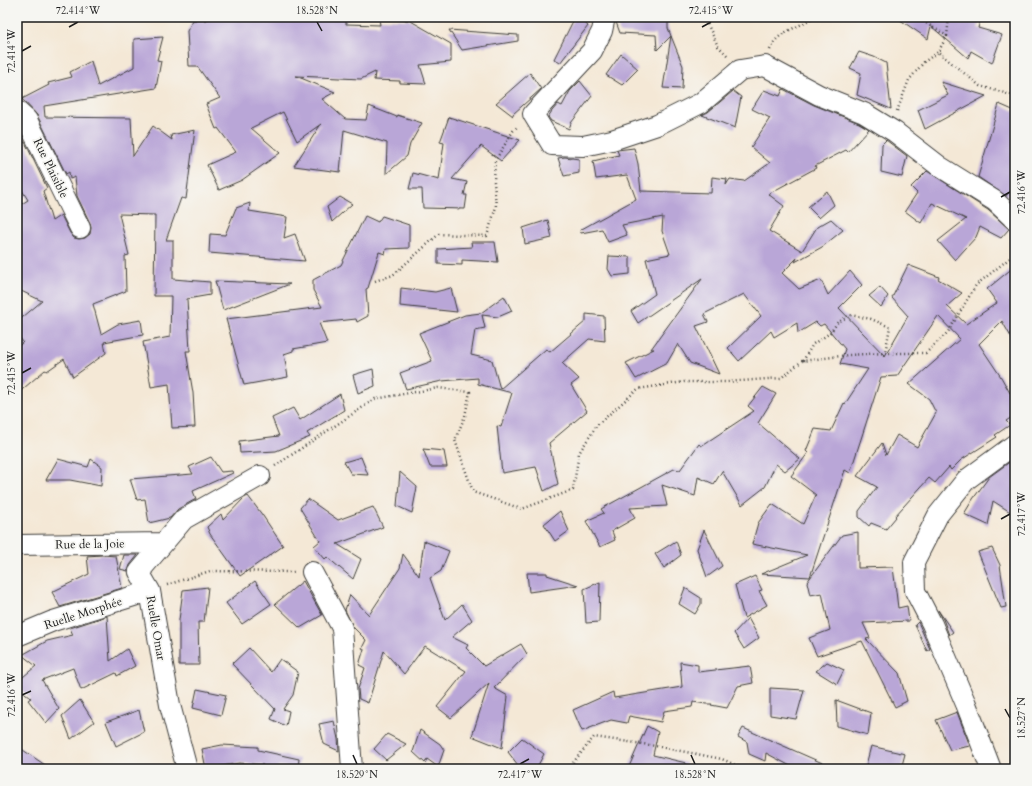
<svg xmlns="http://www.w3.org/2000/svg" width="1032" height="786" viewBox="0 0 1032 786" font-family="Cardo,serif">
<style>
.building{fill:#b9a6d7}
.lines{fill:none;stroke-linecap:round;stroke-linejoin:round}
.minor-casing{stroke:#3c3b38;stroke-width:22}
.path{stroke:#3c3b38;stroke-width:2.5;stroke-dasharray:1 3;stroke-linecap:butt}
.minor{stroke:#fff;stroke-width:20}
.ticks{fill:none;stroke:#1c1c1c;stroke-width:1.5}
.labels{text-anchor:middle;dominant-baseline:central;stroke-width:3.5;stroke-linejoin:round;paint-order:stroke}
.street-label{font-size:12px;fill:#1c1c1c;stroke:#f6f6f2}
.neatline{fill:none;stroke:#1c1c1c;stroke-width:1.5}
.ticks-label{font-size:10px;text-anchor:middle;fill:#1c1c1c}
</style>
<rect width="100%" height="100%" fill="#f6f6f2"/>
<filter id="ink" filterUnits="userSpaceOnUse"><feTurbulence type="fractalNoise" baseFrequency=".025" numOctaves="2"/><feDisplacementMap in="SourceGraphic" scale="8" xChannelSelector="R" yChannelSelector="G"/><feConvolveMatrix kernelMatrix="1 2 1 2 8 2 1 2 1" color-interpolation-filters="sRGB"/></filter>
<filter id="wash" filterUnits="userSpaceOnUse"><feTurbulence type="fractalNoise" baseFrequency=".012" numOctaves="4" result="noise"/><feDisplacementMap in="SourceGraphic" scale="16" xChannelSelector="R" yChannelSelector="G"/><feGaussianBlur stdDeviation="0.9" result="paint"/><feColorMatrix in="noise" values="0 0 0 0 0 0 0 0 0 0 0 0 0 0 0 0 0 1.4 0 .05"/><feComposite in="paint" operator="in"/></filter>
<g filter="url(#wash)">
<rect width="100%" height="100%" fill="#f4e8d6"/>
<g id="blocks">
<path class="building" d="M 207,17 L 346,17 L 346,24 L 380,25 L 379,19 L 409,20 L 451,44 L 451,62 L 420,65 L 426,84 L 400,83 L 400,81 L 374,80 L 375,72 L 361,79 L 296,76 L 335,92 L 322,99 L 345,119 L 366,120 L 369,106 L 397,117 L 397,115 L 422,123 L 410,144 L 407,156 L 386,174 L 387,143 L 344,130 L 340,172 L 294,166 L 321,124 L 297,141 L 283,112 L 251,128 L 280,153 L 242,180 L 219,190 L 207,165 L 236,152 L 218,128 L 216,129 L 206,104 L 220,98 L 197,66 L 189,66 L 187,31 L 193,20 L 207,20 Z
M 575,17 L 578,17 L 588,26 L 560,63 L 554,59 Z
M 616,17 L 668,17 L 668,28 L 671,36 L 657,50 L 656,35 L 620,33 L 616,22 Z
M 896,17 L 981,17 L 978,28 L 1002,35 L 992,63 L 971,51 L 968,58 L 931,26 L 928,39 Z
M 449,30 L 518,35 L 518,41 L 462,50 Z
M 671,36 L 683,66 L 682,89 L 663,88 Z
M 163,37 L 157,60 L 161,61 L 156,88 L 44,106 L 45,117 L 131,118 L 133,156 L 153,126 L 172,140 L 171,135 L 195,130 L 186,199 L 181,198 L 166,240 L 173,240 L 173,279 L 210,282 L 210,295 L 187,299 L 190,351 L 186,351 L 193,393 L 195,427 L 172,428 L 169,384 L 151,387 L 143,342 L 170,337 L 171,296 L 154,296 L 155,215 L 119,214 L 129,255 L 125,256 L 126,291 L 93,304 L 101,334 L 118,324 L 141,320 L 143,335 L 104,342 L 106,353 L 73,377 L 64,359 L 47,371 L 45,370 L 17,394 L 17,348 L 23,342 L 17,334 L 17,322 L 42,301 L 17,289 L 17,207 L 28,200 L 17,182 L 17,145 L 25,142 L 47,188 L 43,191 L 52,221 L 61,215 L 70,233 L 74,238 L 79,239 L 85,238 L 90,234 L 91,228 L 90,223 L 77,196 L 75,177 L 70,179 L 69,172 L 66,174 L 37,115 L 22,99 L 49,85 L 48,83 L 72,77 L 70,72 L 91,61 L 98,86 L 134,67 L 134,39 Z
M 859,52 L 874,57 L 886,63 L 891,109 L 857,95 L 861,73 L 850,68 Z
M 621,54 L 638,69 L 622,85 L 606,75 Z
M 530,73 L 541,89 L 513,114 L 513,116 L 496,103 Z
M 580,81 L 592,96 L 571,123 L 569,129 L 551,121 L 548,117 L 552,111 L 558,104 L 562,106 L 570,91 Z
M 941,82 L 986,96 L 925,129 L 918,110 L 948,95 Z
M 783,89 L 814,105 L 859,123 L 869,129 L 848,152 L 846,150 L 815,166 L 816,168 L 768,194 L 784,206 L 769,231 L 802,251 L 817,227 L 831,219 L 843,230 L 822,247 L 795,262 L 797,258 L 782,273 L 799,289 L 821,280 L 828,295 L 850,271 L 862,285 L 839,308 L 885,356 L 908,316 L 892,298 L 908,265 L 939,277 L 938,279 L 962,293 L 947,306 L 966,324 L 997,303 L 987,289 L 1015,266 L 1015,344 L 1002,321 L 979,344 L 1001,377 L 1010,393 L 1015,391 L 1015,415 L 1006,421 L 1010,425 L 995,435 L 997,437 L 961,460 L 951,470 L 949,467 L 935,483 L 929,478 L 895,516 L 896,517 L 886,529 L 871,523 L 869,526 L 859,517 L 859,511 L 877,487 L 857,476 L 882,443 L 886,455 L 897,435 L 917,447 L 936,413 L 929,399 L 909,384 L 960,339 L 938,316 L 897,376 L 881,377 L 850,473 L 845,470 L 810,577 L 761,574 L 807,555 L 752,544 L 758,523 L 772,504 L 803,524 L 816,495 L 791,476 L 808,453 L 806,451 L 815,429 L 831,431 L 844,403 L 845,404 L 868,369 L 840,364 L 845,349 L 824,324 L 820,326 L 816,322 L 798,333 L 797,323 L 774,337 L 771,331 L 739,361 L 728,348 L 761,316 L 744,294 L 704,314 L 708,322 L 696,326 L 719,374 L 690,363 L 678,344 L 667,363 L 636,379 L 626,363 L 654,349 L 651,349 L 702,279 L 638,323 L 631,311 L 655,294 L 646,259 L 670,254 L 662,231 L 663,217 L 622,225 L 627,235 L 608,242 L 602,229 L 581,233 L 580,230 L 636,199 L 627,175 L 596,179 L 593,161 L 619,155 L 617,150 L 634,148 L 638,164 L 641,191 L 711,193 L 712,177 L 727,179 L 726,185 L 730,179 L 744,181 L 770,163 L 751,147 L 770,118 L 752,109 L 764,90 L 780,96 Z
M 733,91 L 741,97 L 735,128 L 702,115 L 708,112 Z
M 999,104 L 1015,111 L 1015,186 L 1006,196 L 978,177 Z
M 449,117 L 520,140 L 501,161 L 481,146 L 452,179 L 467,182 L 464,195 L 467,195 L 465,209 L 423,208 L 422,189 L 409,189 L 413,173 L 439,180 L 444,143 L 440,142 Z
M 886,140 L 907,156 L 902,177 L 881,172 L 882,144 Z
M 565,157 L 579,159 L 579,173 L 564,176 L 558,158 Z
M 927,171 L 988,210 L 1009,229 L 1001,238 L 980,227 L 976,237 L 955,260 L 938,241 L 966,219 L 932,203 L 921,223 L 905,211 L 917,193 L 911,187 Z
M 827,191 L 834,205 L 819,218 L 808,207 Z
M 340,197 L 352,204 L 332,222 L 327,207 Z
M 250,203 L 249,211 L 287,217 L 284,238 L 295,234 L 305,261 L 209,253 L 210,234 L 225,235 L 236,208 Z
M 365,216 L 378,222 L 382,216 L 409,225 L 409,248 L 386,249 L 385,254 L 379,252 L 368,288 L 366,289 L 368,316 L 357,322 L 356,319 L 319,323 L 327,343 L 293,349 L 293,351 L 284,354 L 288,377 L 244,385 L 226,319 L 322,307 L 313,290 L 313,280 L 341,265 Z
M 548,220 L 552,238 L 525,244 L 523,228 Z
M 471,242 L 495,242 L 498,262 L 462,260 L 462,265 L 438,264 L 438,249 L 472,247 Z
M 609,256 L 630,257 L 630,274 L 612,276 L 608,269 Z
M 215,281 L 290,284 L 223,310 Z
M 880,287 L 888,296 L 881,307 L 869,296 Z
M 401,288 L 435,292 L 451,288 L 457,312 L 400,306 Z
M 504,296 L 512,311 L 498,317 L 482,315 L 485,328 L 475,330 L 471,355 L 492,360 L 500,389 L 546,349 L 550,352 L 586,321 L 586,314 L 604,316 L 605,341 L 589,339 L 562,363 L 579,379 L 571,385 L 587,411 L 549,443 L 558,484 L 544,491 L 536,467 L 502,473 L 497,426 L 501,427 L 512,393 L 478,384 L 478,378 L 442,381 L 406,389 L 400,373 L 432,361 L 419,333 L 465,315 L 481,313 Z
M 373,369 L 375,386 L 358,393 L 353,375 Z
M 763,387 L 776,394 L 758,423 L 800,459 L 785,471 L 776,464 L 765,487 L 742,505 L 722,471 L 714,484 L 698,477 L 695,496 L 662,485 L 667,506 L 630,508 L 635,518 L 612,531 L 615,540 L 600,547 L 586,521 L 604,513 L 601,509 L 674,469 L 680,470 L 699,444 L 701,446 L 754,411 L 748,406 Z
M 340,394 L 344,410 L 307,433 L 310,437 L 276,451 L 240,453 L 239,441 L 279,436 L 272,418 L 293,408 L 300,420 Z
M 423,449 L 444,451 L 447,467 L 430,467 Z
M 211,457 L 221,472 L 232,471 L 233,473 L 193,491 L 196,499 L 178,509 L 170,518 L 149,523 L 145,499 L 137,500 L 130,479 L 193,474 L 189,467 Z
M 361,457 L 368,475 L 351,474 L 344,462 Z
M 1015,458 L 1015,515 L 993,501 L 988,525 L 964,514 L 973,499 L 989,477 Z
M 58,459 L 88,467 L 91,459 L 102,467 L 101,486 L 70,480 L 46,480 Z
M 400,472 L 417,487 L 412,513 L 397,506 Z
M 248,496 L 263,516 L 283,546 L 240,576 L 210,534 L 207,527 L 221,514 L 223,520 L 244,498 Z
M 308,499 L 338,520 L 373,507 L 383,527 L 337,544 L 361,559 L 353,579 L 327,557 L 325,559 L 314,546 L 320,541 L 300,508 Z
M 560,511 L 569,531 L 555,541 L 544,524 Z
M 704,530 L 722,566 L 707,577 L 697,549 Z
M 858,532 L 858,568 L 893,567 L 898,608 L 907,606 L 909,621 L 863,623 L 870,638 L 866,639 L 899,673 L 907,701 L 895,707 L 862,641 L 817,656 L 809,638 L 830,630 L 822,593 L 810,595 L 807,582 L 842,535 Z
M 424,541 L 449,551 L 441,571 L 430,578 L 445,620 L 462,604 L 472,620 L 452,637 L 468,645 L 466,648 L 484,666 L 521,644 L 527,654 L 494,688 L 508,696 L 502,748 L 472,736 L 489,683 L 451,718 L 437,707 L 466,671 L 425,646 L 404,674 L 384,651 L 368,703 L 359,699 L 358,689 L 365,668 L 359,665 L 364,649 L 362,648 L 366,640 L 353,627 L 345,610 L 350,595 L 369,615 L 400,568 L 403,554 L 419,576 Z
M 676,541 L 681,555 L 664,568 L 655,554 Z
M 992,548 L 1000,565 L 1006,607 L 1001,608 L 978,552 Z
M 102,555 L 116,556 L 122,588 L 60,607 L 52,592 L 89,574 L 87,556 Z
M 124,555 L 138,555 L 130,565 L 128,571 L 120,569 Z
M 527,573 L 547,573 L 547,575 L 578,585 L 529,592 Z
M 755,576 L 762,590 L 759,591 L 767,605 L 744,618 L 735,585 Z
M 255,581 L 271,604 L 242,624 L 226,603 Z
M 303,581 L 322,615 L 300,628 L 275,604 Z
M 600,582 L 599,622 L 586,623 L 584,589 Z
M 208,587 L 204,622 L 198,622 L 199,665 L 179,665 L 179,620 L 183,590 Z
M 685,588 L 701,598 L 701,604 L 695,614 L 679,604 Z
M 938,610 L 953,632 L 949,635 L 943,619 Z
M 107,616 L 110,661 L 127,649 L 135,666 L 117,676 L 116,673 L 81,690 L 73,668 L 42,680 L 59,709 L 46,723 L 28,700 L 31,698 L 19,688 L 17,689 L 17,682 L 36,666 L 22,655 L 47,641 L 73,635 L 70,628 Z
M 748,618 L 759,638 L 744,649 L 734,633 Z
M 918,622 L 930,649 L 927,651 L 915,625 Z
M 249,648 L 271,672 L 280,659 L 298,672 L 293,695 L 283,709 L 289,711 L 286,726 L 271,719 L 275,709 L 232,664 Z
M 680,662 L 698,665 L 698,672 L 750,666 L 753,683 L 738,686 L 727,708 L 711,705 L 712,704 L 706,704 L 693,702 L 692,707 L 664,711 L 661,722 L 629,716 L 627,723 L 611,720 L 582,731 L 573,710 L 613,692 L 614,698 L 682,687 Z
M 827,662 L 844,670 L 837,684 L 816,671 Z
M 770,688 L 804,690 L 796,719 L 770,715 Z
M 197,689 L 226,695 L 221,715 L 193,708 Z
M 80,700 L 94,722 L 71,739 L 62,716 Z
M 836,700 L 871,713 L 868,735 L 837,726 Z
M 139,710 L 144,732 L 116,746 L 106,722 Z
M 957,712 L 970,746 L 950,750 L 936,720 Z
M 334,721 L 338,739 L 339,751 L 324,744 L 319,724 Z
M 647,726 L 658,732 L 653,755 L 686,763 L 685,769 L 628,769 Z
M 743,728 L 761,736 L 836,769 L 796,769 L 766,753 L 765,761 L 749,754 L 747,742 L 738,737 Z
M 420,730 L 440,744 L 444,750 L 438,767 L 427,759 L 425,763 L 413,752 Z
M 387,734 L 406,744 L 386,760 L 374,749 Z
M 522,738 L 544,754 L 536,769 L 521,769 L 508,752 Z
M 222,745 L 258,747 L 258,750 L 299,759 L 298,768 L 278,766 L 277,769 L 262,769 L 263,765 L 239,763 L 206,769 L 202,749 Z
M 17,746 L 51,769 L 17,769 Z
M 871,746 L 905,754 L 901,769 L 865,769 Z"/>
</g>
</g>
<g filter="url(#ink)">
<use href="#blocks" fill-opacity="0" stroke="#3c3b38" stroke-width="1"/>
<g class="lines">
<g class="minor-casing">
<path id="minor" d="M 605,17 L 602,31 L 592,51 L 533,114 L 552,145 L 583,146 L 612,140 L 657,125 L 701,103 L 740,70 L 765,66 L 819,95 L 864,113 L 895,132 L 939,166 L 995,201 L 1015,220
M 17,111 L 27,120 L 80,228
M 17,545 L 163,543
M 312,572 L 342,628 L 352,769
M 17,636 L 53,621 L 150,591
M 187,769 L 170,705 L 150,591 L 139,572 L 184,519 L 260,476
M 991,769 L 966,704 L 932,624 L 915,591 L 914,562 L 938,515 L 966,480 L 1015,444"/>
</g>
<path class="path" d="M 704,17 L 718,46 L 728,56
M 916,17 L 947,36 L 938,52 L 980,86 L 1015,96
M 947,36 L 949,17
M 770,50 C 776,31 800,28 813,17
M 897,111 L 909,80 L 924,62 L 938,52
M 375,281 L 393,275 L 439,234 L 487,236 L 496,207 L 494,182 L 495,161 L 513,131 L 518,126
M 803,361 L 813,344 L 830,333 L 837,323 L 850,315 L 871,319 L 890,327 L 885,353
M 275,466 L 375,399 L 438,388 L 470,392 L 465,416 L 455,440 L 473,492 L 522,509 L 573,490 L 579,453 L 597,425 L 638,389 L 684,382 L 727,382 L 781,378 L 802,361 L 848,355 L 885,353 L 926,353 L 948,332 L 976,285 L 1015,254
M 167,585 L 210,571 L 294,572
M 568,769 L 594,737 L 650,745 L 722,759 L 744,769"/>
<use href="#minor" class="minor"/>
</g>
</g>
<path class="ticks" d="M 317,22 L 322,31M 69,27 L 78,22M 702,27 L 711,22M 22,51 L 31,46M 1001,197 L 1010,192M 22,373 L 31,368M 1001,519 L 1010,514M 22,695 L 31,691M 1005,709 L 1010,718M 353,755 L 357,764M 691,755 L 695,764M 520,764 L 529,759"/>
<g class="labels">
<g class="street-label">
<text transform="translate(51 168) rotate(64)">Rue Plaisible</text>
<text transform="translate(90 544) rotate(-1)">Rue de la Joie</text>
<text transform="translate(83 613) rotate(-18)">Ruelle Morphée</text>
<text transform="translate(156 628) rotate(80)">Ruelle Omar</text>
</g>
</g>
<rect width="1032" height="786" fill="none" stroke="#f6f6f2" stroke-width="44"/>
<rect x="22" y="22" width="988" height="742" class="neatline"/>
<g class="ticks-label">
<text x="78" y="14">72.414°W</text>
<text x="317" y="14">18.528°N</text>
<text x="711" y="14">72.415°W</text>
<text transform="translate(11 51) rotate(-90)" y="4">72.414°W</text>
<text transform="translate(1021 192) rotate(-90)" y="4">72.416°W</text>
<text transform="translate(11 373) rotate(-90)" y="4">72.415°W</text>
<text transform="translate(1021 514) rotate(-90)" y="4">72.417°W</text>
<text transform="translate(11 695) rotate(-90)" y="4">72.416°W</text>
<text transform="translate(1021 718) rotate(-90)" y="4">18.527°N</text>
<text x="357" y="778">18.529°N</text>
<text x="520" y="778">72.417°W</text>
<text x="695" y="778">18.528°N</text>
</g>
</svg>
